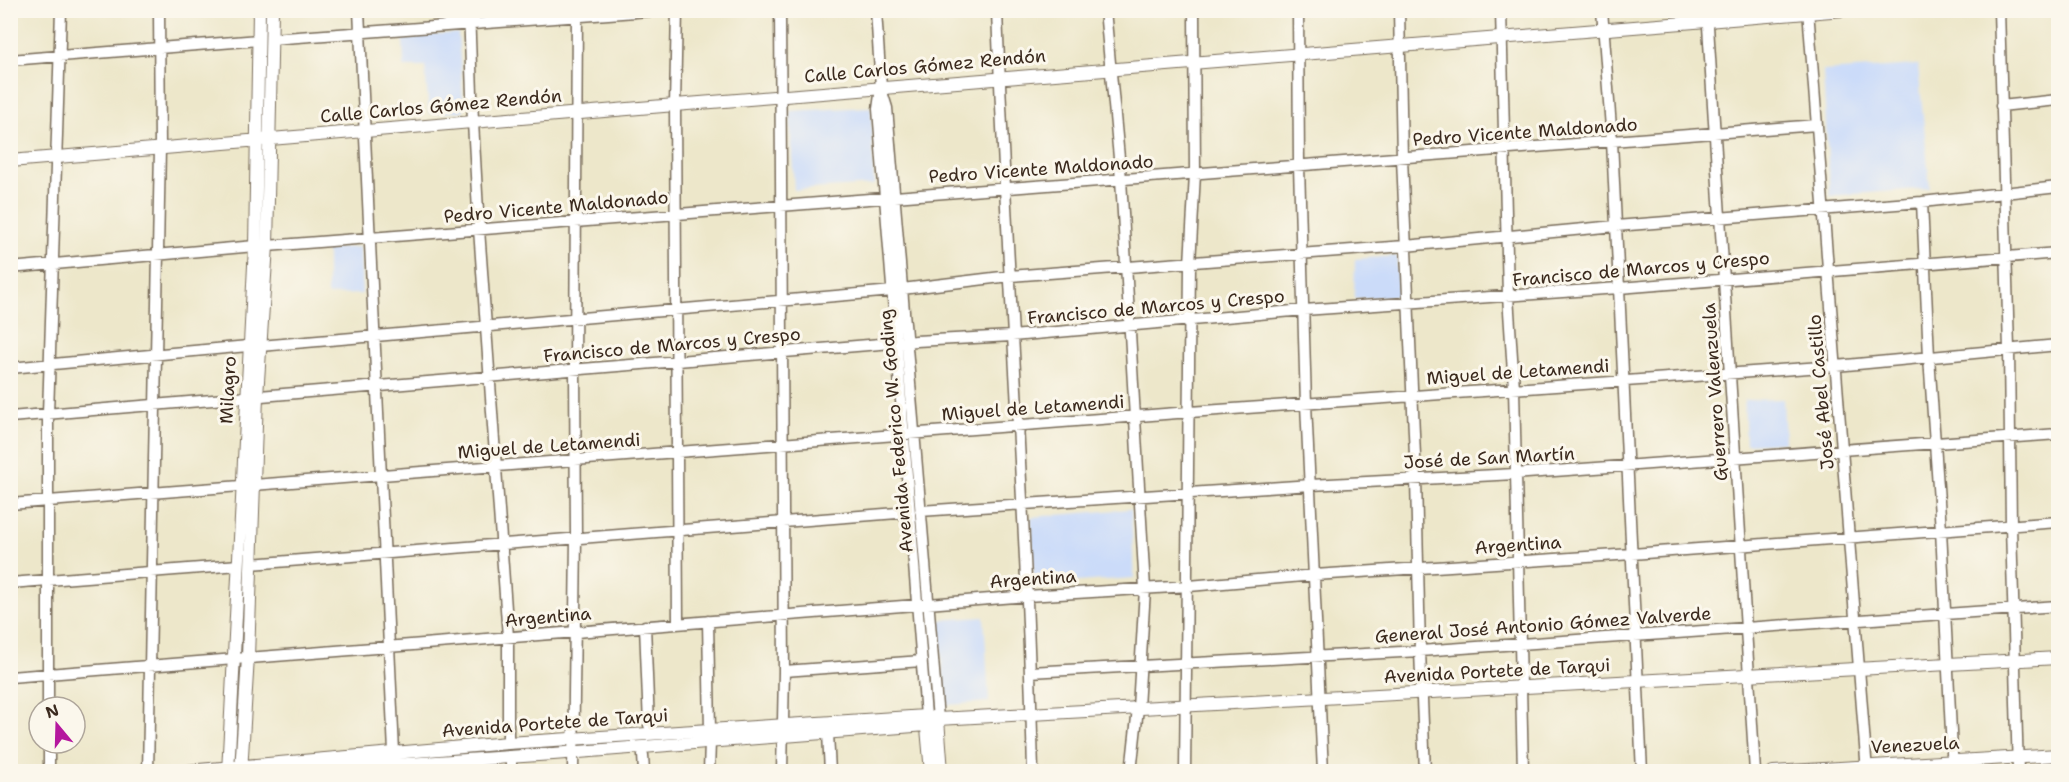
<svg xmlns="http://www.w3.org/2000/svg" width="2069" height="782" viewBox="0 0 2069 782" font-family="'Shantell Sans',sans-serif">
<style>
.built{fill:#cbdbf9}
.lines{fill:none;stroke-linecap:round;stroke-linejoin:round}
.minor-casing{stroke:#796c5a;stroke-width:13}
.major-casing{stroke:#796c5a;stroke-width:14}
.minor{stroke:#fff;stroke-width:10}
.major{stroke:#fff;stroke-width:12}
.labels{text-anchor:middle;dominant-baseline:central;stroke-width:6;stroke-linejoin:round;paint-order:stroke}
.street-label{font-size:18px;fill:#3b2a1e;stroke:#fbf7ec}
</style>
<rect width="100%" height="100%" fill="#fbf7ec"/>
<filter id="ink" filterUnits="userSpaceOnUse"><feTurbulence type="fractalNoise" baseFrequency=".0167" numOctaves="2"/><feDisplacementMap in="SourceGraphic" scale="12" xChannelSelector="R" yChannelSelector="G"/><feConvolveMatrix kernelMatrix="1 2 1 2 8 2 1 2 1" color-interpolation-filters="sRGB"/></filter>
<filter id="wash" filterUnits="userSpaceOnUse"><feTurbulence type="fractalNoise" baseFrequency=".008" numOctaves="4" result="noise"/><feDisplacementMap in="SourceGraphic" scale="24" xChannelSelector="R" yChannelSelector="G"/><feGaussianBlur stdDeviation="1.35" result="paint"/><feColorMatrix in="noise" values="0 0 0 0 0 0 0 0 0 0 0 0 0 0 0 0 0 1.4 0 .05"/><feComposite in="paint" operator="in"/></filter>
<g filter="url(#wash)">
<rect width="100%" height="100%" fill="#ede7ca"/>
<path class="built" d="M 458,33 L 464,111 L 429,114 L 425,67 L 404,67 L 403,37 Z
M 1918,65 L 1930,188 L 1830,196 L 1823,71 Z
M 871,107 L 874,185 L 794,190 L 790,111 Z
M 360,247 L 362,294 L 327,295 L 327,249 Z
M 1397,256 L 1398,296 L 1354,299 L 1355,259 Z
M 1783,399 L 1785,442 L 1746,444 L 1744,400 Z
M 1131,509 L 1134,578 L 1034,585 L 1031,517 Z
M 984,617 L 989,702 L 945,705 L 939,620 Z"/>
</g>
<g filter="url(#ink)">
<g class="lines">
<g class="minor-casing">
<path id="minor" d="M 359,10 L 394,752
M 469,10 L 473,122 L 479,229 L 508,637 L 508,743
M 677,10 L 675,105 L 678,624
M 780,10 L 784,671 L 782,772
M 876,10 L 881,88 L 878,109 L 926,716
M 997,10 C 1006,264 1027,518 1033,772
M 1105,10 L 1121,179 L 1145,589 L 1138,708 L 1131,772
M 1298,10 L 1299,166 L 1306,404 L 1323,772
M 1399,10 L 1402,158 L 1416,479 L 1420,651 L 1425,772
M 1501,10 L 1508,296 L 1514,388 L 1523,772
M 1602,10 L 1612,141 L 1642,772
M 1707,10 L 1755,772
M 1808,10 L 1867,772
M 1999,10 L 2009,349 L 2011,526 L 2018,772
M 271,39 L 662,10
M 10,60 L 259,40
M 882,92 L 887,108 L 938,719
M 2001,106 L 2058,100
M 1922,202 L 1929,357 L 1941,530 L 1953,772
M 267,246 L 1817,125
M 10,268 L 255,246
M 902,289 L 1010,276 L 1405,246 L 1616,226 L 1922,202 L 2058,187
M 260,346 L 893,291
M 10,368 L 248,346
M 10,417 L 916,341 L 1012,336 L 1304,310 L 1619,288 L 2058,253
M 10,504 L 1190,412 L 1836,366 L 2058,345
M 920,511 L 1311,485 L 1515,474 L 2058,434
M 251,564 L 910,512
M 10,583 L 239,565
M 708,621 L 710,731
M 645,626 L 649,725
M 784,671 L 922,661
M 1030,672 L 1420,651 L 2058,606
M 10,677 L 1027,596 L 1189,586 L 1315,575 L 1632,554 L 2058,522
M 48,707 L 48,414 L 61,10
M 828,733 L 830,772
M 49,743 L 49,772
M 643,755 L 644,772
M 511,756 L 511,772
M 458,769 L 458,772
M 148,772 L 160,148 L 159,10
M 573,772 L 576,538 L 575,369 L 577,10
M 709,772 L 710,742
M 1185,772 L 1190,264 L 1195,174 L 1194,10"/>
</g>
<g class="major-casing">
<path id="major" d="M 10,161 L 675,105 L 1843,10
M 926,717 L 931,772
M 938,719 L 942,772
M 176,772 L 508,743 L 926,716 L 938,719 L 2058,658
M 228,772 L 255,246 L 259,10
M 241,772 L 248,657 L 257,396 L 267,246 L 272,10
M 291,772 L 553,754 L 927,725 L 938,719
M 1773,772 L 2058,755"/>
</g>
<use href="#minor" class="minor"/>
<use href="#major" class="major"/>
</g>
</g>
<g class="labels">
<g class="street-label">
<text transform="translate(925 66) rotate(-5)">Calle Carlos Gómez Rendón</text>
<text transform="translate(441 106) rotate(-5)">Calle Carlos Gómez Rendón</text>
<text transform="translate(1525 132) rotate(-4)">Pedro Vicente Maldonado</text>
<text transform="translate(1041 169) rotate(-4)">Pedro Vicente Maldonado</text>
<text transform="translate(556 207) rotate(-5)">Pedro Vicente Maldonado</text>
<text transform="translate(1641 269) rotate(-5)">Francisco de Marcos y Crespo</text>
<text transform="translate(1156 307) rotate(-5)">Francisco de Marcos y Crespo</text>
<text transform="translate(672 345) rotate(-5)">Francisco de Marcos y Crespo</text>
<text transform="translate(1518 372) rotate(-4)">Miguel de Letamendi</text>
<text transform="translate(228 390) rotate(-87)">Milagro</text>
<text transform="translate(1715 392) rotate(-94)">Guerrero Valenzuela</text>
<text transform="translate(1821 392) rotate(-95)">José Abel Castillo</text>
<text transform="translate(1033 408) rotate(-4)">Miguel de Letamendi</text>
<text transform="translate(896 431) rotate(-95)">Avenida Federico W. Goding</text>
<text transform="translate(549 446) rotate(-4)">Miguel de Letamendi</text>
<text transform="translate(1489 458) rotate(-3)">José de San Martín</text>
<text transform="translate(1518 545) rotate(-4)">Argentina</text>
<text transform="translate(1033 579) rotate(-4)">Argentina</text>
<text transform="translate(548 617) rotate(-5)">Argentina</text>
<text transform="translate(1543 625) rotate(-4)">General José Antonio Gómez Valverde</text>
<text transform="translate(1497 671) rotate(-3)">Avenida Portete de Tarqui</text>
<text transform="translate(555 723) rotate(-4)">Avenida Portete de Tarqui</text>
<text transform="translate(1915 745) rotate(-3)">Venezuela</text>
</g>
</g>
<rect width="2069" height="782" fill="none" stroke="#fbf7ec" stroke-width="36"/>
<g transform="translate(57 725) rotate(341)"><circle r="28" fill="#fbf7ec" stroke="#aea59a" stroke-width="1.5"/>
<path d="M0-4.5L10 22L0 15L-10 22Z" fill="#b5179e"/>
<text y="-9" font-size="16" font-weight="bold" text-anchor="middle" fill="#3b2a1e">N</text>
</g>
</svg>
